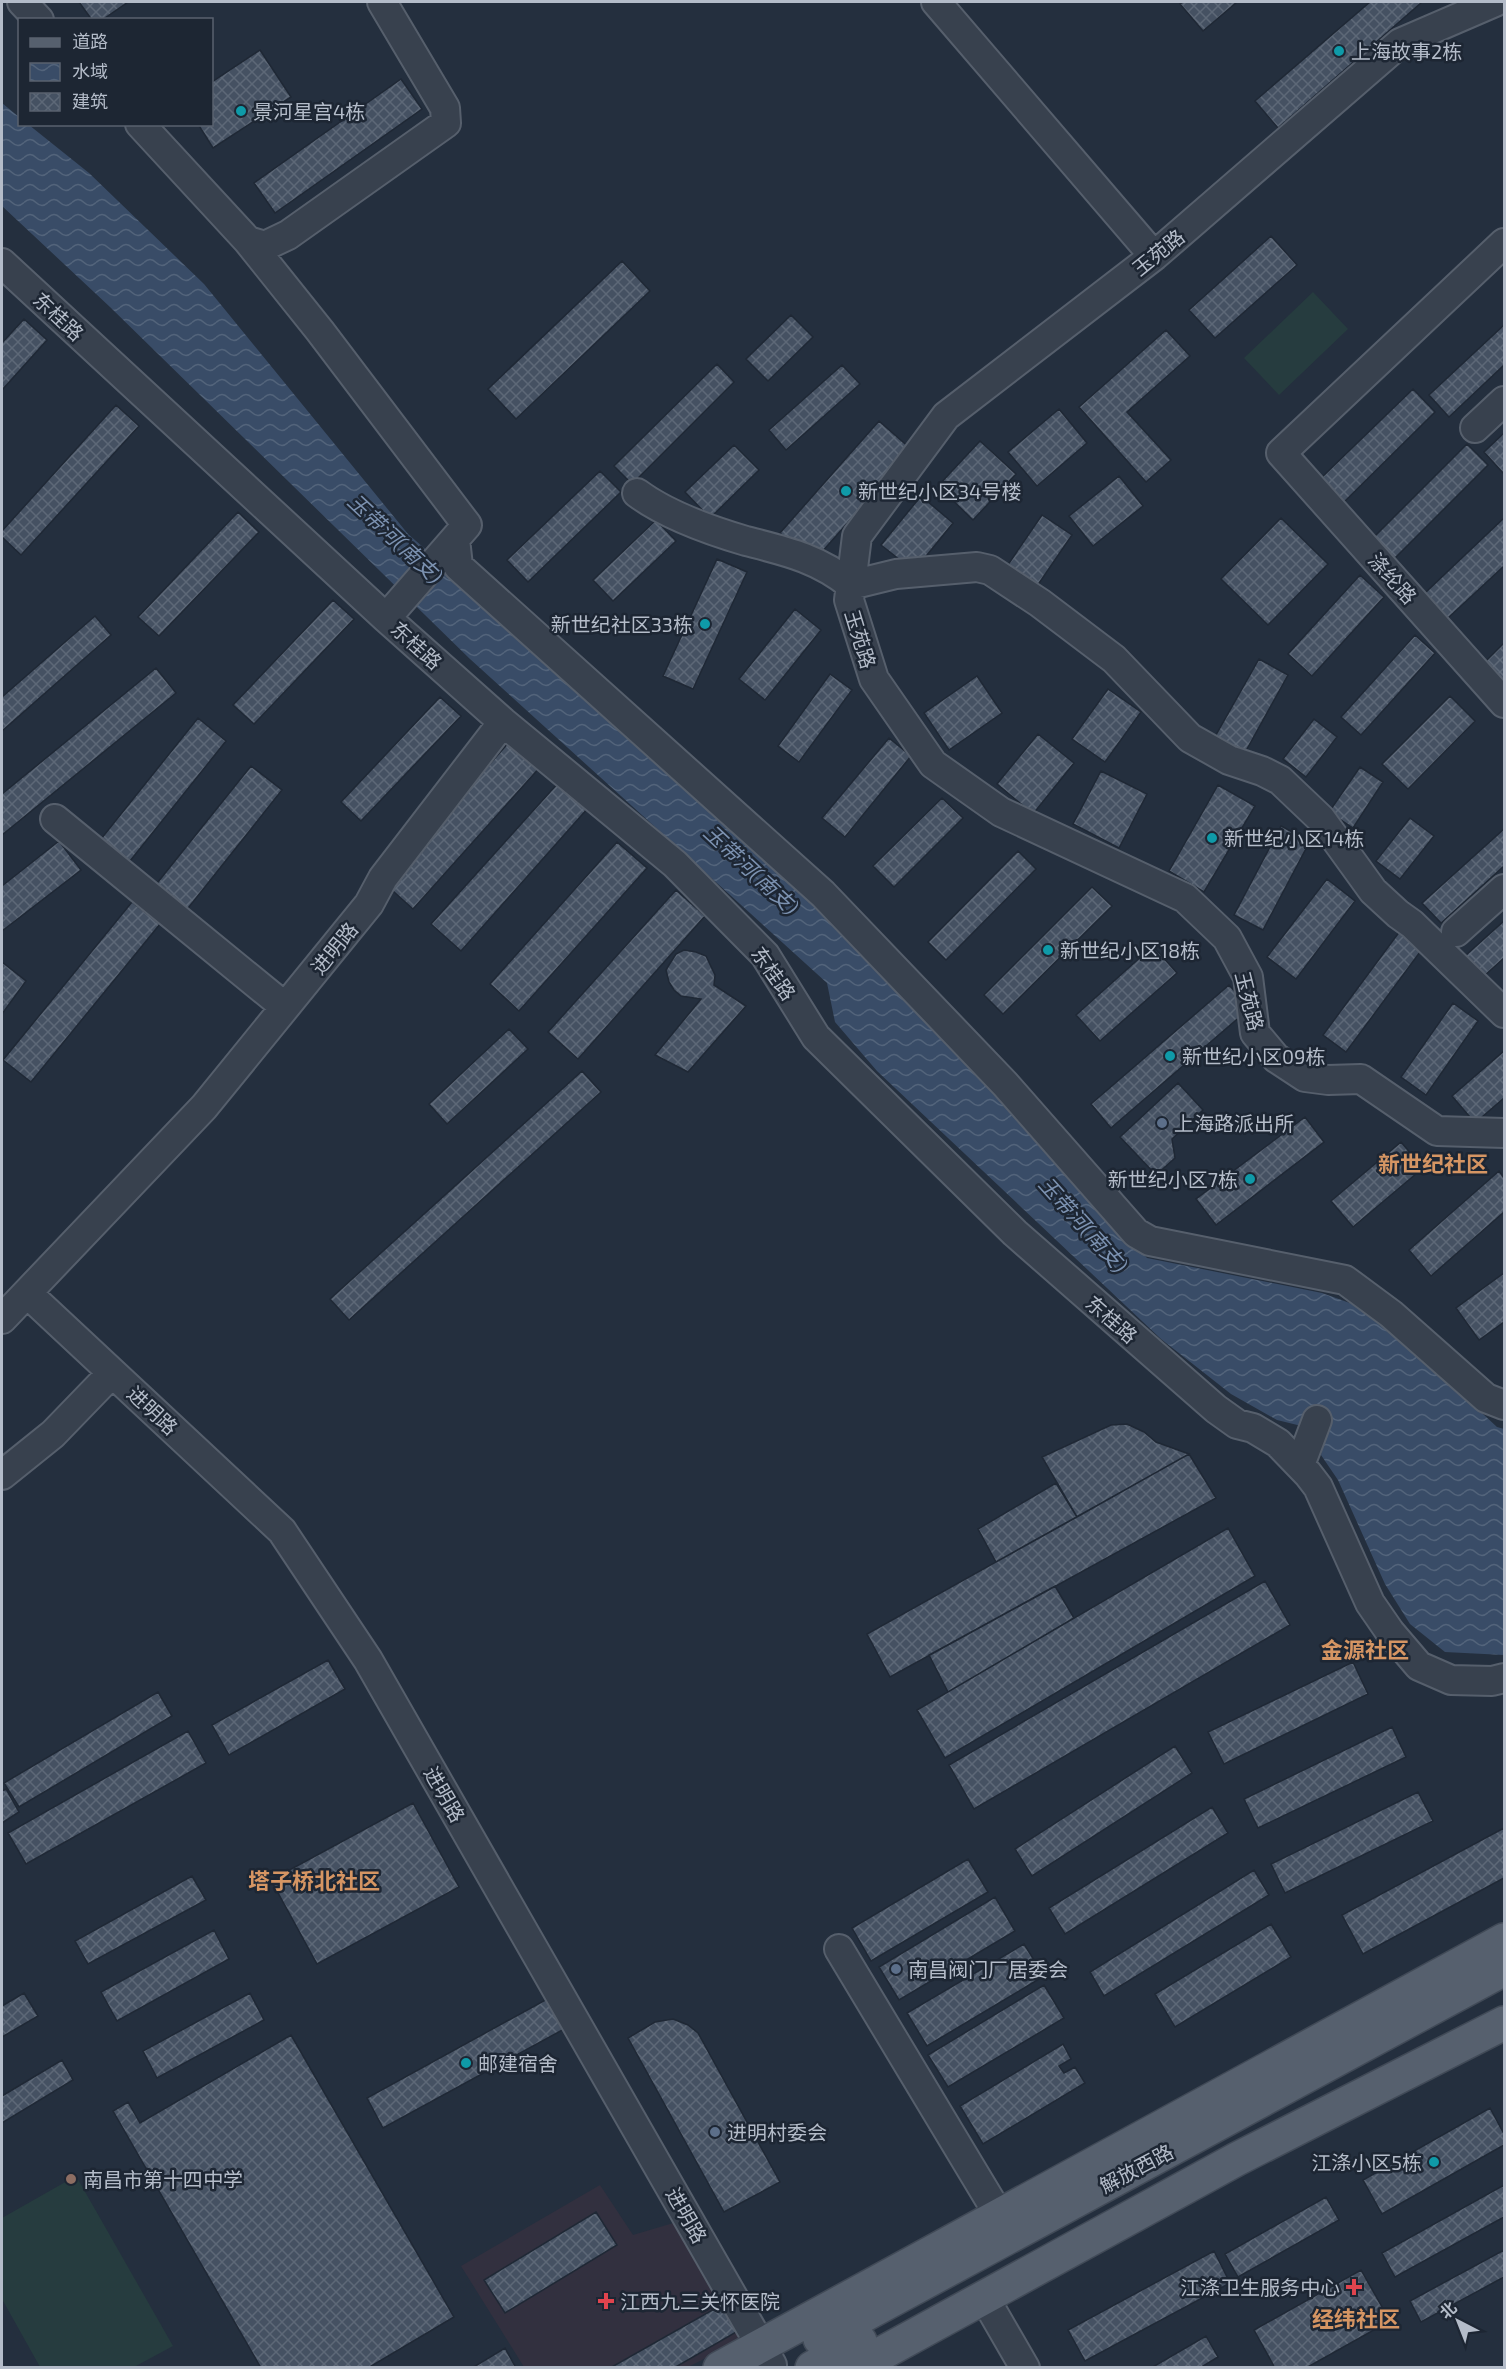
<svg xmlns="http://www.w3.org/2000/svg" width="1506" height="2369" viewBox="0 0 1506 2369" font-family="'Exo 2','Noto Sans SC',sans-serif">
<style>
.medical{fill:#32303f}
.grass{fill:#263c3f}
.water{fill:url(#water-waves)}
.building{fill:url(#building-cross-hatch);stroke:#1f2835;stroke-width:1.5}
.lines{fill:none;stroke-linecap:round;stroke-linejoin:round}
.minor-casing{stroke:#565f6c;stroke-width:32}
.major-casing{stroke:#414a57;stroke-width:36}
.minor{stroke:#38414e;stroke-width:28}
.major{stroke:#56606e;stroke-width:33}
.culture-dot{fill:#0f9aa8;stroke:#1d2633;stroke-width:2}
.service-dot{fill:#5c6f8a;stroke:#1d2633;stroke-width:2}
.education-dot{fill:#8d6e63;stroke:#1d2633;stroke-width:2}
.health-dot{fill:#e0444e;stroke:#1d2633;stroke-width:2}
.labels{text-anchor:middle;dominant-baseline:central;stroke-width:5;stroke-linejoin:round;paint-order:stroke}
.poi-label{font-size:20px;fill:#b4bcc9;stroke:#1d2633;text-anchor:start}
.street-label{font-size:20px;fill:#b4bcc9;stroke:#1d2633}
.water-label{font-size:21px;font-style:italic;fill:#7c92b1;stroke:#1d2633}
.quarter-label{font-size:22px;font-weight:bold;fill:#d59563;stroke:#1d2633}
</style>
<defs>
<pattern id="water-waves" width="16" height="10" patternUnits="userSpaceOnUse" patternTransform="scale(1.5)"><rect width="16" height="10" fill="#394c67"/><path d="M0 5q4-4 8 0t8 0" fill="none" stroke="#53647b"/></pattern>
<pattern id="building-cross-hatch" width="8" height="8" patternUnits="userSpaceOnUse" patternTransform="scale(1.5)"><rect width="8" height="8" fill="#455162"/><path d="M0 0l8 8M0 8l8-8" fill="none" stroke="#5d6877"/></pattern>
</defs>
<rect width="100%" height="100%" fill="#242f3e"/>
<path class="medical" d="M 600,2185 L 633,2235 L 680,2221 L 750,2336 L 688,2367 L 524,2367 L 461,2266 Z"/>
<path class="grass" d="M 1313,292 L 1348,329 L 1279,395 L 1244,358 Z
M 76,2176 L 173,2346 L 134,2367 L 40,2367 L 2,2299 L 2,2218 Z"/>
<path class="water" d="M 2,103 L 19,117 L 20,124 L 29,125 L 89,173 L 204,284 L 408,534 L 780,859 L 1147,1258 L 1322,1293 L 1372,1311 L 1497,1427 L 1504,1429 L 1504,1655 L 1445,1652 L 1410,1624 L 1385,1584 L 1338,1480 L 1321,1455 L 1326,1432 L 1277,1420 L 1231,1394 L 1161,1339 L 877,1071 L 835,1022 L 827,983 L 470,659 L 110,307 L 2,206 Z"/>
<path class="building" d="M 79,2 L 128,2 L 102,20 L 92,20 Z
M 1183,2 L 1237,2 L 1203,31 L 1180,4 Z
M 1370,2 L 1422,2 L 1278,128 L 1255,101 Z
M 260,50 L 291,97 L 213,148 L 198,124 L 212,124 L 212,82 Z
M 401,79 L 422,109 L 275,213 L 254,183 Z
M 1271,236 L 1297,265 L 1215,338 L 1189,310 Z
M 622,261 L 650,291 L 516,419 L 488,389 Z
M 791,315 L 813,337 L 768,381 L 746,359 Z
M 24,319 L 47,340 L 2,390 L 2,343 Z
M 1504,325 L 1504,365 L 1449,417 L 1429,395 Z
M 1166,330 L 1190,356 L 1127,412 L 1171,460 L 1146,482 L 1079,407 Z
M 717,364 L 734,382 L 632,484 L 614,466 Z
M 842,365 L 860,384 L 786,450 L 769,430 Z
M 1413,389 L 1435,412 L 1339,507 L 1316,483 Z
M 116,405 L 139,426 L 21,555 L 2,537 L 2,531 Z
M 1059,409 L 1087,443 L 1037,486 L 1008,452 Z
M 879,421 L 912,450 L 813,562 L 780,533 Z
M 1504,433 L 1504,474 L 1484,452 Z
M 980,441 L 1016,474 L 973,520 L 938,486 Z
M 1467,444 L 1488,465 L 1393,560 L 1372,539 Z
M 734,445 L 759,470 L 710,518 L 685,492 Z
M 600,471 L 621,492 L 528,582 L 507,560 Z
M 1119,476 L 1143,506 L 1093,546 L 1069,516 Z
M 921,496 L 953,523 L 914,571 L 881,545 Z
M 238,512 L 259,532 L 159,636 L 138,617 Z
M 1042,515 L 1072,535 L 1033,592 L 1003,572 Z
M 1281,518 L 1328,564 L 1268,625 L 1221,579 Z
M 1504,518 L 1504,566 L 1448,618 L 1425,593 Z
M 656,520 L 676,541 L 613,601 L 593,580 Z
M 717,559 L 747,572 L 693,689 L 663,676 Z
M 1360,575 L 1384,597 L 1312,676 L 1288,654 Z
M 333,600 L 354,619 L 254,724 L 233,705 Z
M 795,609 L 821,630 L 765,700 L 739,679 Z
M 95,616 L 111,635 L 2,731 L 2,697 Z
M 1415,635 L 1435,653 L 1361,735 L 1341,717 Z
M 1504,643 L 1504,683 L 1485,662 Z
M 1259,659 L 1288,675 L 1242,758 L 1212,742 Z
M 156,668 L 176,693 L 2,835 L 2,794 Z
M 830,674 L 852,690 L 799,762 L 778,746 Z
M 977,676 L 1002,713 L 949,750 L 924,713 Z
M 1108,689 L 1141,712 L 1105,762 L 1072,739 Z
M 1450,696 L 1475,721 L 1408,789 L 1382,764 Z
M 440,697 L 461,716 L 361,821 L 341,802 Z
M 198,718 L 226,741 L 130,861 L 101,839 Z
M 1314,719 L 1337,737 L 1306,777 L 1283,759 Z
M 1038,734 L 1074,763 L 1033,814 L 997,784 Z
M 889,738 L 911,756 L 845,837 L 822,818 Z
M 511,740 L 541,766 L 413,909 L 384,883 Z
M 251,766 L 282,790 L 185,912 L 154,887 Z
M 1360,767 L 1383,782 L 1353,828 L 1329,812 Z
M 1101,771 L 1147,794 L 1119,848 L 1073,824 Z
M 559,782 L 588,808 L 461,951 L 431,924 Z
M 1218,785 L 1255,806 L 1204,892 L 1169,871 Z
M 942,798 L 963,818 L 894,887 L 873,866 Z
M 1410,818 L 1434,836 L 1400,879 L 1376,861 Z
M 1281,826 L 1310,841 L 1263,930 L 1234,915 Z
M 1504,829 L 1504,866 L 1441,923 L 1422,903 Z
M 59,841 L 81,870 L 2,931 L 2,886 Z
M 617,842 L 647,868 L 519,1011 L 490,984 Z
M 1018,851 L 1036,869 L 946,960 L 928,942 Z
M 1327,879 L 1355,901 L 1296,979 L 1267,957 Z
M 1092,887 L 1112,906 L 1003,1014 L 984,995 Z
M 676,890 L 705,916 L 578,1059 L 548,1032 Z
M 132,902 L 160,924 L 31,1082 L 3,1060 Z
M 1504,921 L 1504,958 L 1484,976 L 1465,956 Z
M 1400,931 L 1423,948 L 1346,1052 L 1323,1035 Z
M 1153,946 L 1177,973 L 1100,1041 L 1076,1015 Z
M 684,950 L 696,952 L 706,956 L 715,975 L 714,985 L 746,1006 L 688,1072 L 655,1055 L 701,999 L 681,996 L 674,990 L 669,982 L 666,970 L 669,965 L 676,954 Z
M 2,962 L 26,981 L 2,1014 Z
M 1229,985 L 1250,1008 L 1111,1128 L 1091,1104 Z
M 1453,1003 L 1478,1021 L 1426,1095 L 1401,1077 Z
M 509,1029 L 528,1049 L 447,1124 L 429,1104 Z
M 1504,1051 L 1504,1098 L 1475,1123 L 1452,1096 Z
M 582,1071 L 601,1092 L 349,1320 L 330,1299 Z
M 1178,1083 L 1203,1110 L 1172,1139 L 1175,1158 L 1156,1175 L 1120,1137 Z
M 1305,1117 L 1324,1142 L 1216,1225 L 1196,1199 Z
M 1401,1142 L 1423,1168 L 1353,1227 L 1331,1201 Z
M 1499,1171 L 1504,1178 L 1504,1212 L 1431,1276 L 1409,1250 Z
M 1504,1273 L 1504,1322 L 1479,1340 L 1456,1308 Z
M 1127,1424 L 1144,1432 L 1156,1442 L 1189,1454 L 1077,1517 L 1042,1457 L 1111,1425 Z
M 1189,1454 L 1216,1498 L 890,1677 L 867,1634 Z
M 1056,1483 L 1077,1517 L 996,1562 L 978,1529 Z
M 1228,1528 L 1255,1576 L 945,1758 L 917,1710 Z
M 1265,1581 L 1290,1625 L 974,1809 L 949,1765 Z
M 1055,1586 L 1074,1618 L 948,1692 L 929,1655 Z
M 328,1660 L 345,1689 L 229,1755 L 212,1725 Z
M 1353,1662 L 1368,1694 L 1224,1764 L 1208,1732 Z
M 158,1692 L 172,1716 L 19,1807 L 4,1783 Z
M 1392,1727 L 1406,1757 L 1258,1828 L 1244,1799 Z
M 188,1731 L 206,1763 L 26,1864 L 8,1833 Z
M 1175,1746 L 1192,1773 L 1032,1876 L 1015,1849 Z
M 6,1789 L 19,1812 L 2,1823 L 2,1791 Z
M 1418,1792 L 1433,1821 L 1285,1893 L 1271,1864 Z
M 413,1803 L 459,1887 L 317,1964 L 271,1880 Z
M 1212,1807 L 1228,1833 L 1065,1934 L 1049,1908 Z
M 1504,1828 L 1504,1878 L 1363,1954 L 1342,1915 Z
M 968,1859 L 988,1892 L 871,1961 L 852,1928 Z
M 1254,1870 L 1269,1895 L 1104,1996 L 1090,1972 Z
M 192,1876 L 206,1900 L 88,1964 L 75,1941 Z
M 995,1897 L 1015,1931 L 899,2000 L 879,1967 Z
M 1271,1924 L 1291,1957 L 1175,2027 L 1155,1994 Z
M 214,1930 L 229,1959 L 117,2021 L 101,1992 Z
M 1024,1944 L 1044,1976 L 927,2046 L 907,2013 Z
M 1044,1985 L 1064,2018 L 948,2087 L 928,2055 Z
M 24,1993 L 38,2016 L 2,2037 L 2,2006 Z
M 250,1993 L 264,2020 L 157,2078 L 143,2051 Z
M 549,1998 L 566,2028 L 383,2128 L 367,2098 Z
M 673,2019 L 688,2025 L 698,2033 L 780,2182 L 724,2212 L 628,2038 L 655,2022 Z
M 291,2035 L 454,2317 L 368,2368 L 261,2368 L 113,2111 L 128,2102 L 140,2123 Z
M 1063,2044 L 1071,2059 L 1059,2066 L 1064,2073 L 1075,2067 L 1085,2083 L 983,2144 L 960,2106 Z
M 62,2060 L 73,2080 L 2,2123 L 2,2096 Z
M 1490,2108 L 1504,2134 L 1504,2145 L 1382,2214 L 1363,2180 Z
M 1504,2185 L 1504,2217 L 1395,2277 L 1382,2253 Z
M 1326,2197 L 1339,2220 L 1238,2277 L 1225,2254 Z
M 596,2212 L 617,2245 L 505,2313 L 484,2280 Z
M 1504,2250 L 1504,2277 L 1421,2322 L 1410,2301 Z
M 1214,2251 L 1230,2283 L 1085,2361 L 1068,2330 Z
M 1361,2270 L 1390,2321 L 1306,2368 L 1275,2368 L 1254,2330 Z
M 723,2304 L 738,2331 L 674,2368 L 610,2368 Z
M 1206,2336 L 1218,2357 L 1200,2368 L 1151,2368 Z
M 505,2348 L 516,2368 L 472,2368 Z"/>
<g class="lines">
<g class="minor-casing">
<path id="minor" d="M 22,2 L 39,20
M 936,2 L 1154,256
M 1495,2 L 1400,43 L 1154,256 L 946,416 L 857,536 L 849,600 L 874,679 L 933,764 L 1001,812 L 1185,898 L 1227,938 L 1248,977 L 1255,1033 L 1276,1058 L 1305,1077 L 1328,1080 L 1361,1079 L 1437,1131 L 1504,1133
M 140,124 L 248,241 L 265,246 L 288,235 L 446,123 L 445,108 L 382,2
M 248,241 L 320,331 L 467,525 L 386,618
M 1504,243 L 1281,453 L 1504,703
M 2,263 L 386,618 L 503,722 L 675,864 L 765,955 L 816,1037 L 1015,1233 L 1216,1409 L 1237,1424 L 1253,1428 L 1278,1443 L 1308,1474 L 1318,1487 L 1370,1603 L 1390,1632 L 1419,1666 L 1451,1680 L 1492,1681 L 1504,1678
M 1475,428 L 1504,401
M 637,493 C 665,514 712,531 746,541 C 785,551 818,558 851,585 L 896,574 L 977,567 L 990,570 L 1040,603 L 1114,659 L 1190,738 L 1229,760 L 1262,771 L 1280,780 L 1321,819 L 1373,891 L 1398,914 L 1412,924 L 1504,1013
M 455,539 L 458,566 L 823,894 L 1005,1084 L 1136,1233 L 1150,1241 L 1345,1280 L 1391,1314 L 1486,1398 L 1504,1405
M 55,819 L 285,1007
M 1456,932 L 1504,889
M 27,1293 L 282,1531 L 368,1660 L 772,2365
M 2,1319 L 204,1107 L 369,904 L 383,878 L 503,722
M 1300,1465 L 1317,1420
M 2,1475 L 53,1434 L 112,1373
M 839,1949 L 999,2215
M 984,2297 L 1025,2368"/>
</g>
<g class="major-casing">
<path id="major" d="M 820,2339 L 1504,1969
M 720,2368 L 1504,1940
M 812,2368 L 860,2341
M 855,2368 L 1237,2159 L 1504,2023"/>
</g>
<use href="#minor" class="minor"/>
<use href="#major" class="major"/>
</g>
<g class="culture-dot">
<circle cx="1339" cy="51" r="6"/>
<circle cx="241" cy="111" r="6"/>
<circle cx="846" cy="491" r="6"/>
<circle cx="705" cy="624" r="6"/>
<circle cx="1212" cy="838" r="6"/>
<circle cx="1048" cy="950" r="6"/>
<circle cx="1170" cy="1056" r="6"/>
<circle cx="1250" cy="1179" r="6"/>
<circle cx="466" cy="2063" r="6"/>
<circle cx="1434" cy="2162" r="6"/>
</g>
<g class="service-dot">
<circle cx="1162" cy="1123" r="6"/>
<circle cx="896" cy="1969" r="6"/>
<circle cx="715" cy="2132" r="6"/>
</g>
<circle class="education-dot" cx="71" cy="2179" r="6"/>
<g class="health-dot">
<path d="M1351 2278h6v6h6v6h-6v6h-6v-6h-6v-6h6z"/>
<path d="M603 2292h6v6h6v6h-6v6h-6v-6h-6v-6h6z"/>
</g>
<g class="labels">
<g class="poi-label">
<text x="1351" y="51">上海故事2栋</text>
<text x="253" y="111">景河星宫4栋</text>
<text x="858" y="491">新世纪小区34号楼</text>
<text x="693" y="624" text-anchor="end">新世纪社区33栋</text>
<text x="1224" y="838">新世纪小区14栋</text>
<text x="1060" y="950">新世纪小区18栋</text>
<text x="1182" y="1056">新世纪小区09栋</text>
<text x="1174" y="1123">上海路派出所</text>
<text x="1238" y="1179" text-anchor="end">新世纪小区7栋</text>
<text x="908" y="1969">南昌阀门厂居委会</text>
<text x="478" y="2063">邮建宿舍</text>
<text x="727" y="2132">进明村委会</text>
<text x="1422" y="2162" text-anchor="end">江涤小区5栋</text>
<text x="83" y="2179">南昌市第十四中学</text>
<text x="1340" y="2287" text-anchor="end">江涤卫生服务中心</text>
<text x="620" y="2301">江西九三关怀医院</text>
</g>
<g class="street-label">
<text transform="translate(1158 252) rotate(-39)">玉苑路</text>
<text transform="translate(59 316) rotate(43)">东桂路</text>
<text transform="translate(1393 578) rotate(48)">涤纶路</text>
<text transform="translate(861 639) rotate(73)">玉苑路</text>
<text transform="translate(417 645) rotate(42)">东桂路</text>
<text transform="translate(334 948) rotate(-51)">进明路</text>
<text transform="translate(774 973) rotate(55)">东桂路</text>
<text transform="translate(1250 1001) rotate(76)">玉苑路</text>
<text transform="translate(1112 1319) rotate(41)">东桂路</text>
<text transform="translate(153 1410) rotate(43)">进明路</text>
<text transform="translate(445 1794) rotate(60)">进明路</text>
<text transform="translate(1136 2168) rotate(-28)">解放西路</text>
<text transform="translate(687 2215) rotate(60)">进明路</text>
</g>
<g class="water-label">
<text transform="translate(396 538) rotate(43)">玉带河(南支)</text>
<text transform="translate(752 869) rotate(43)">玉带河(南支)</text>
<text transform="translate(1084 1224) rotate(48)">玉带河(南支)</text>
</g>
<g class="quarter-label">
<text x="1433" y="1163">新世纪社区</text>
<text x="1365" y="1649">金源社区</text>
<text x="314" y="1880">塔子桥北社区</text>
<text x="1356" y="2318">经纬社区</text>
</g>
</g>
<rect width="1506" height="2369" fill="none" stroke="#b4bcc9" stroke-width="6"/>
<rect x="18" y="18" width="195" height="108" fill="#1d2633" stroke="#59626f" stroke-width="1.5"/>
<rect x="30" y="38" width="30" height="9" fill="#56606e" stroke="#59626f" stroke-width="1.5"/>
<text x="72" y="48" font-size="18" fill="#b4bcc9">道路</text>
<rect x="30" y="63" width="30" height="18" fill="url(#water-waves)" stroke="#59626f" stroke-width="1.5"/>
<text x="72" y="78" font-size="18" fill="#b4bcc9">水域</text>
<rect x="30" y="93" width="30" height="18" fill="url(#building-cross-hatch)" stroke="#59626f" stroke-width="1.5"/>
<text x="72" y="108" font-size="18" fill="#b4bcc9">建筑</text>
<g transform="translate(1458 2321) rotate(318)" stroke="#1d2633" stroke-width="4.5" paint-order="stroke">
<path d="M0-4.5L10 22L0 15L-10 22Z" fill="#b4bcc9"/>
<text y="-9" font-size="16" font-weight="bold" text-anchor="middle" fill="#b4bcc9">北</text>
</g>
</svg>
